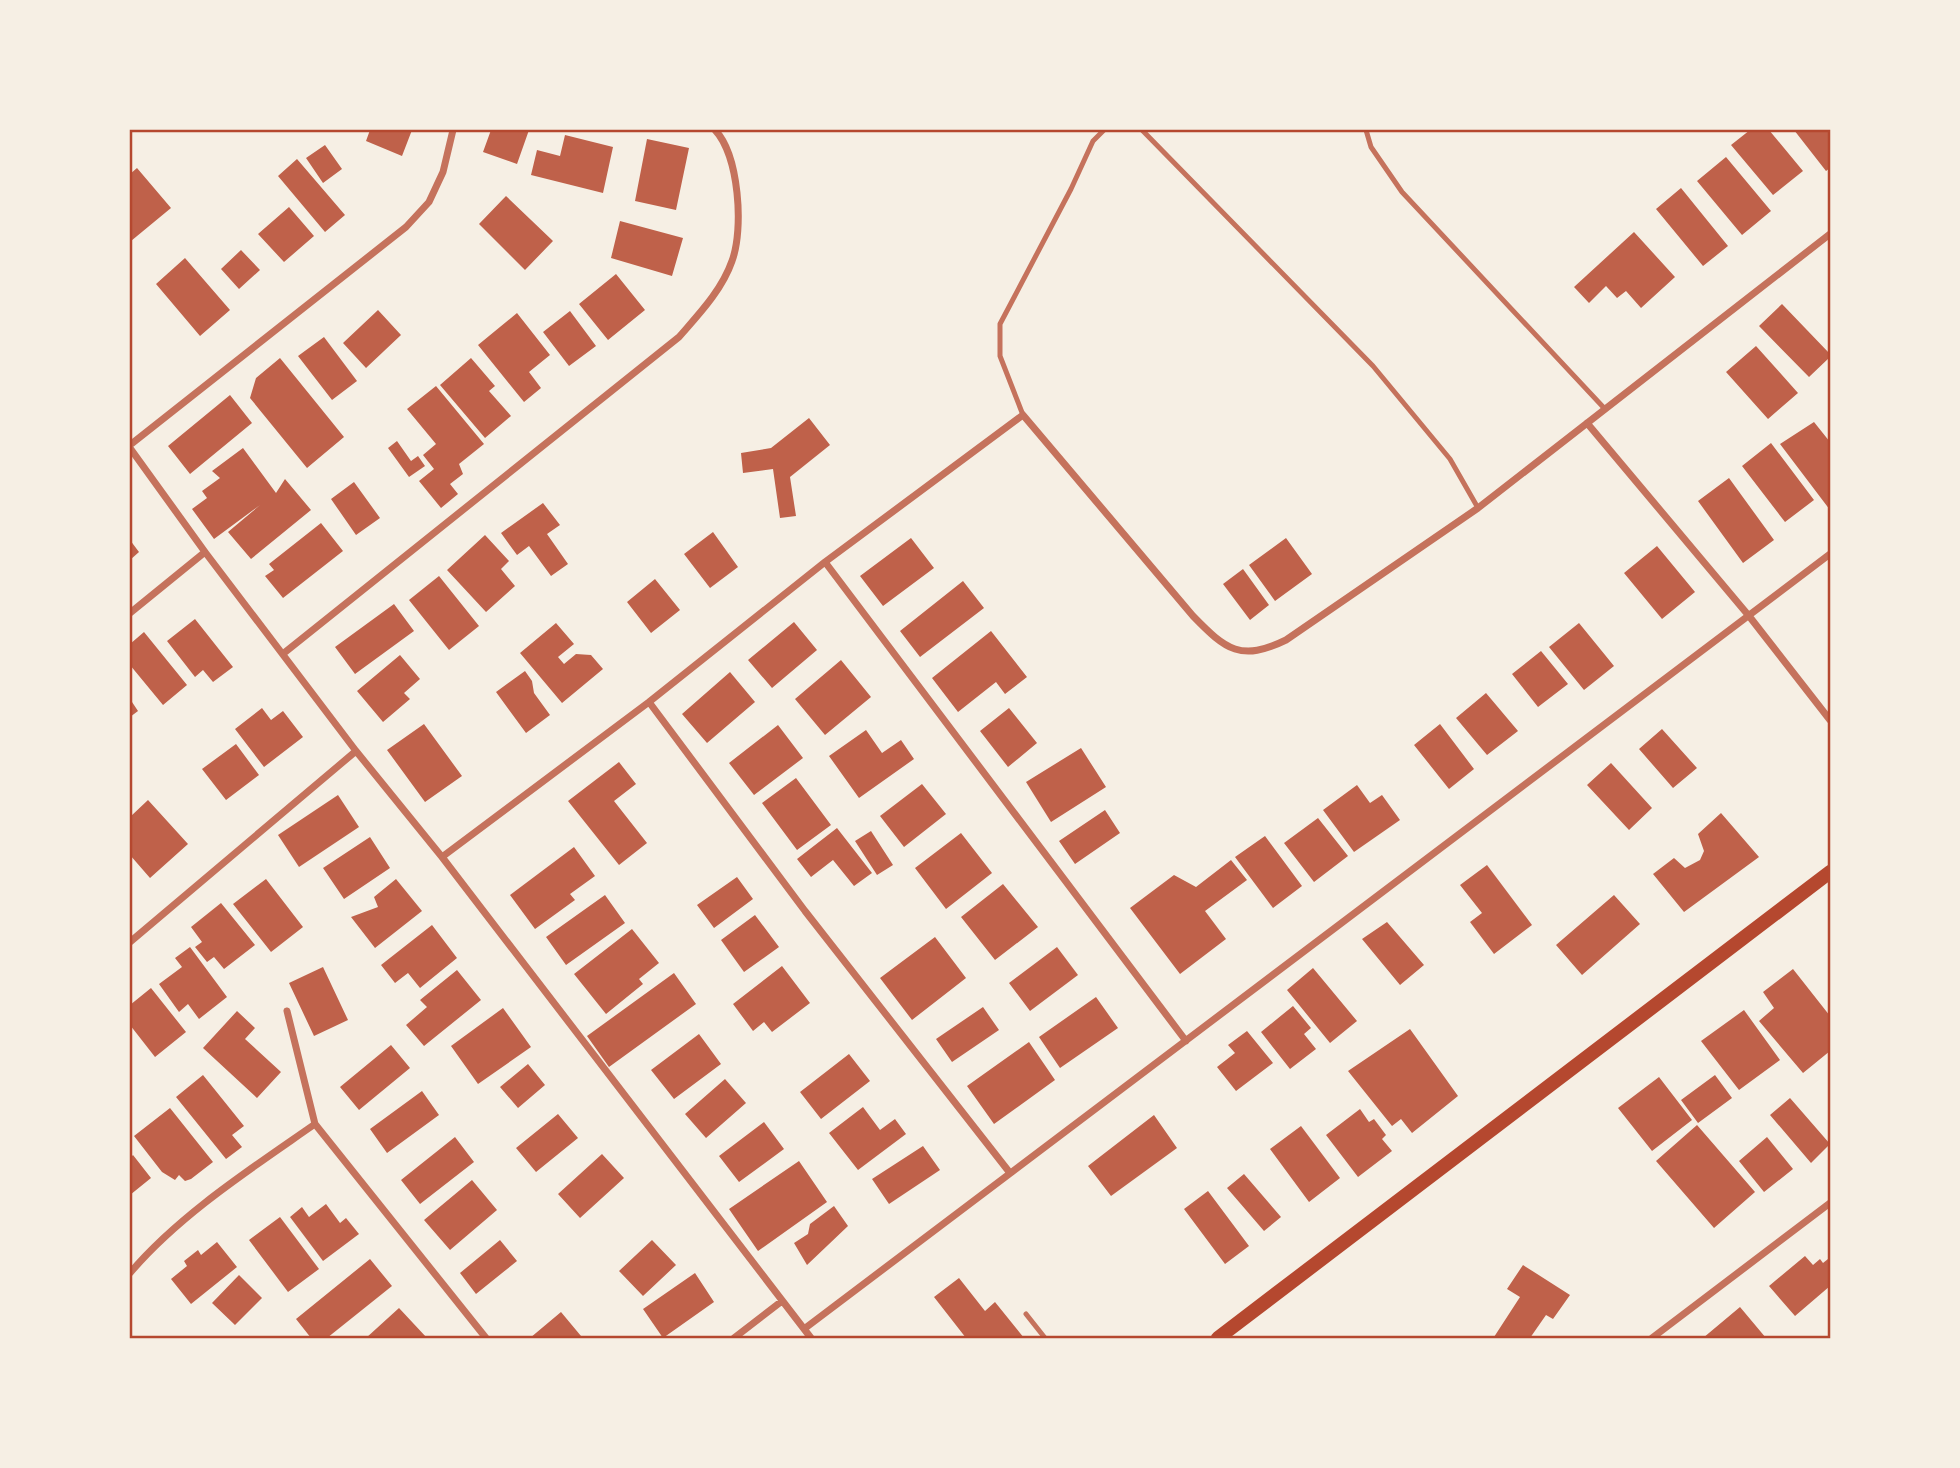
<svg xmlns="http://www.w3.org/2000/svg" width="1960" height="1468" viewBox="0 0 1960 1468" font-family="Signika,sans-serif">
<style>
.building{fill:#bf614a}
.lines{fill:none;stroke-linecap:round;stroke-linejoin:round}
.service{stroke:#c5725c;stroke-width:5}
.minor{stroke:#c5725c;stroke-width:7}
.secondary{stroke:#b5482f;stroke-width:14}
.neatline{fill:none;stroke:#b5482f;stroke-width:2.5}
</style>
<rect width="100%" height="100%" fill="#f6efe4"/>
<path class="building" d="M 370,130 L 412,130 L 402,156 L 366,141 Z
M 491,130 L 529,130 L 517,164 L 483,152 Z
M 1750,130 L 1769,130 L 1803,171 L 1773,195 L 1731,145 Z
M 1794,130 L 1830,130 L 1830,168 L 1826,171 Z
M 565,135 L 613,147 L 603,193 L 531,175 L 537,150 L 560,156 Z
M 647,139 L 689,148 L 676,210 L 635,201 Z
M 325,145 L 342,169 L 323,183 L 306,158 Z
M 1726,157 L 1771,211 L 1742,235 L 1697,181 Z
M 297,159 L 345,215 L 325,232 L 278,176 Z
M 137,168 L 171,208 L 131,241 L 130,174 Z
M 1681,188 L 1728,246 L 1703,266 L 1656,209 Z
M 506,196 L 553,241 L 525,270 L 479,224 Z
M 289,207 L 314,236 L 284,262 L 258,234 Z
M 620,221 L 683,238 L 672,276 L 611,258 Z
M 1634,232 L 1675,277 L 1641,308 L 1626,291 L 1617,298 L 1606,286 L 1589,303 L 1574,287 Z
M 241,250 L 260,270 L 239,289 L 221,269 Z
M 185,258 L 230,310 L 200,336 L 156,284 Z
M 616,274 L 645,310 L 608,340 L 579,304 Z
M 1782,304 L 1830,354 L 1830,357 L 1809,377 L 1759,326 Z
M 378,310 L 401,335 L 366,368 L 343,343 Z
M 570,311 L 596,346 L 569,366 L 543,332 Z
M 517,313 L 550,355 L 529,372 L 541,388 L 524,402 L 478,345 Z
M 324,337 L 357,381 L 332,400 L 298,356 Z
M 1756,346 L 1798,393 L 1768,419 L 1726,372 Z
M 280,358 L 344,437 L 307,468 L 250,398 L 256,378 Z
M 471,358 L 495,386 L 489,391 L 511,416 L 485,438 L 440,385 Z
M 436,386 L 484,444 L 459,464 L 463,474 L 450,484 L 458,494 L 441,508 L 419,481 L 434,469 L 423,455 L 436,444 L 407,409 Z
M 230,395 L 252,423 L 190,474 L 168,446 Z
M 809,418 L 830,445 L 790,477 L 796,516 L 780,518 L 773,469 L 743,473 L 741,453 L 771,448 Z
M 1814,422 L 1830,442 L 1830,510 L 1780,444 Z
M 397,441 L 411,461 L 418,456 L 425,466 L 409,477 L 388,448 Z
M 1771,443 L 1814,500 L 1785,522 L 1742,466 Z
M 243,448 L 276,493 L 285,479 L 311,510 L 251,559 L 228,532 L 260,505 L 214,539 L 192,509 L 207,498 L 202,491 L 220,478 L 212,471 Z
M 1729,478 L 1774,540 L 1743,563 L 1698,501 Z
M 354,482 L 380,518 L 356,535 L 331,499 Z
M 543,503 L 560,525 L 547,534 L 568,564 L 551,576 L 529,546 L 517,555 L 501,533 Z
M 321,523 L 343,551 L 283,598 L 265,576 L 274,570 L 269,564 Z
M 713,532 L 738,567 L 710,588 L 684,554 Z
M 485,535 L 509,561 L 501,569 L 515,586 L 486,612 L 447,570 Z
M 911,538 L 934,568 L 883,606 L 860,576 Z
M 1286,538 L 1312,574 L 1275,601 L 1249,565 Z
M 130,540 L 139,552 L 130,560 Z
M 1657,546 L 1695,592 L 1662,619 L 1624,573 Z
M 1243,569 L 1269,605 L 1250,620 L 1223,584 Z
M 439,576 L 479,626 L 449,650 L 409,600 Z
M 655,579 L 680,610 L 651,633 L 627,602 Z
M 963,581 L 984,608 L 920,657 L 900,631 Z
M 394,604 L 414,631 L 355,674 L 335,647 Z
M 195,619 L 233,667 L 213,682 L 203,670 L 195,677 L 167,641 Z
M 794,622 L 817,650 L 772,688 L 748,660 Z
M 556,623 L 574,644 L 558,657 L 564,664 L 576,654 L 591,655 L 603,669 L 562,703 L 520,653 Z
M 1579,623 L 1614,666 L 1584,690 L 1549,647 Z
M 991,631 L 1027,677 L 1005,694 L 996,682 L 958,712 L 932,678 Z
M 144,632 L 187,685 L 163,705 L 130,665 L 130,644 Z
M 1541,651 L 1568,684 L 1538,707 L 1512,674 Z
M 400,655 L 420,679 L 404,693 L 410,699 L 383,722 L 357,691 Z
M 841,660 L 871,697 L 825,735 L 795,699 Z
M 525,671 L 532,681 L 534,693 L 550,715 L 526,733 L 496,692 Z
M 730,672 L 755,702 L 707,743 L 682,714 Z
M 1486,693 L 1518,731 L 1487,755 L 1456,718 Z
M 130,699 L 138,711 L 130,717 Z
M 262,708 L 271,720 L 283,711 L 303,737 L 264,767 L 235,729 Z
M 1009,708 L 1037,743 L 1008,767 L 980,731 Z
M 424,724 L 462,776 L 425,802 L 387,750 Z
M 1440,724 L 1474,769 L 1449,789 L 1414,745 Z
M 778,725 L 803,758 L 754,795 L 729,763 Z
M 1662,729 L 1697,768 L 1673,788 L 1639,749 Z
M 866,730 L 882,753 L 901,740 L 914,759 L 859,798 L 829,756 Z
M 236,744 L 259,775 L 226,800 L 202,769 Z
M 1081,748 L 1106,787 L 1051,822 L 1026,782 Z
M 619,762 L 636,784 L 614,801 L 647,843 L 619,865 L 568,801 Z
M 1611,763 L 1652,808 L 1629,830 L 1587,785 Z
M 796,778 L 831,825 L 797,850 L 762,803 Z
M 922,784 L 946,814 L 904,847 L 880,816 Z
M 1357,785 L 1370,803 L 1382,795 L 1400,820 L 1354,852 L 1323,810 Z
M 338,795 L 359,827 L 299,867 L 278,835 Z
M 148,800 L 188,844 L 150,878 L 130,855 L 130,817 Z
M 1105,810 L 1120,833 L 1075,864 L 1059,841 Z
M 1721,813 L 1759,857 L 1684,912 L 1653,874 L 1674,858 L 1685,868 L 1700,860 L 1704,851 L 1698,834 Z
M 1318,818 L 1348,856 L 1314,882 L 1284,843 Z
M 837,828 L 872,873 L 854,886 L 833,860 L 811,877 L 797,859 Z
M 871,831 L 893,865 L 877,875 L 855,841 Z
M 961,833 L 992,873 L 946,909 L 915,868 Z
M 1265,836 L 1302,886 L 1273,908 L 1235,857 Z
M 370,837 L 390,868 L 344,899 L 323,868 Z
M 574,847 L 595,876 L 570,894 L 575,900 L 535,929 L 510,895 Z
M 1231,860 L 1247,880 L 1205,911 L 1226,939 L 1180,974 L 1130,908 L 1174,875 L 1196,887 Z
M 1487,865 L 1532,925 L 1494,954 L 1470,922 L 1482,913 L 1460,885 Z
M 737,877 L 753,899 L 714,928 L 697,905 Z
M 266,879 L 303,927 L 271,952 L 233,904 Z
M 396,879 L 422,911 L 375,948 L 351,917 L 378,907 L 374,897 Z
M 1003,884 L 1038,927 L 995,960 L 961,917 Z
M 605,895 L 625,923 L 566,965 L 546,937 Z
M 1614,895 L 1640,924 L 1582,975 L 1556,945 Z
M 221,903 L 255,945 L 224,969 L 214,957 L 207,962 L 195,947 L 202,942 L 191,927 Z
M 755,915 L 779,947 L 744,972 L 721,940 Z
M 1387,922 L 1424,965 L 1400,985 L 1362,939 Z
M 432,925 L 457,958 L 420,988 L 408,973 L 395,983 L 381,965 Z
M 632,929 L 659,963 L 639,979 L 643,984 L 606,1014 L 574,974 Z
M 935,937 L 966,978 L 912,1020 L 880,978 Z
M 190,947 L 227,997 L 199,1019 L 188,1004 L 179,1012 L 159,984 L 182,967 L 175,958 Z
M 1057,947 L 1078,975 L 1030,1011 L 1009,983 Z
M 782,966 L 810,1003 L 772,1032 L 764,1022 L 753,1031 L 733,1004 Z
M 323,967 L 348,1020 L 314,1036 L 289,983 Z
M 1313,968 L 1357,1021 L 1330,1043 L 1287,990 Z
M 1793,969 L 1830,1016 L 1830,1051 L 1803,1073 L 1759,1021 L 1774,1008 L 1763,992 Z
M 457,970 L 481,1000 L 424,1046 L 406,1025 L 427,1007 L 420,1000 Z
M 674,973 L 696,1004 L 609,1067 L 587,1036 Z
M 151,988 L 186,1032 L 155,1057 L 130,1025 L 130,1005 Z
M 1096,997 L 1118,1028 L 1060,1068 L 1039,1037 Z
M 1293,1006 L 1311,1028 L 1304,1034 L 1316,1049 L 1290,1069 L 1261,1032 Z
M 983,1007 L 999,1030 L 952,1062 L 936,1039 Z
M 503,1008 L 531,1047 L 478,1084 L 451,1046 Z
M 1744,1010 L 1780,1060 L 1739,1090 L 1701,1041 Z
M 237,1011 L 255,1028 L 245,1039 L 281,1072 L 257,1098 L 203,1048 Z
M 1410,1029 L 1458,1096 L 1412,1133 L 1401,1119 L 1392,1126 L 1348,1071 Z
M 1247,1031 L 1273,1063 L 1236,1091 L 1217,1067 L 1235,1053 L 1228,1045 Z
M 699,1034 L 721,1064 L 674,1099 L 651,1070 Z
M 1029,1042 L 1055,1080 L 994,1124 L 967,1086 Z
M 391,1045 L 410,1068 L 359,1110 L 340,1087 Z
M 849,1054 L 870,1081 L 821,1119 L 800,1092 Z
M 528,1064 L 545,1085 L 518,1108 L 500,1087 Z
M 203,1075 L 244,1126 L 232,1135 L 242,1147 L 226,1159 L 176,1097 Z
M 1715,1075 L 1732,1098 L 1698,1123 L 1681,1100 Z
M 1659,1077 L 1692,1120 L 1652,1151 L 1618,1108 Z
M 725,1079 L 746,1103 L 706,1138 L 685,1114 Z
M 422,1091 L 439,1115 L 387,1153 L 370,1129 Z
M 1790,1098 L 1830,1144 L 1811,1163 L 1770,1115 Z
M 863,1107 L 880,1130 L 895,1119 L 906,1134 L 858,1170 L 829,1133 Z
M 170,1108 L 213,1162 L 191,1179 L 185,1181 L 179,1175 L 175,1180 L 162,1172 L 134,1136 Z
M 1360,1109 L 1369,1122 L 1374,1119 L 1386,1135 L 1382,1139 L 1392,1151 L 1358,1177 L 1326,1135 Z
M 558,1114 L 578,1138 L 536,1172 L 516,1148 Z
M 1154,1115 L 1177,1148 L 1111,1196 L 1088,1166 Z
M 764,1122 L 784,1149 L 739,1182 L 719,1156 Z
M 1697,1125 L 1755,1192 L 1714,1228 L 1656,1161 Z
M 1301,1126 L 1340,1178 L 1309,1202 L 1270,1149 Z
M 455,1137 L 474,1162 L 420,1204 L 401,1180 Z
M 1767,1137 L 1793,1169 L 1764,1192 L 1739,1161 Z
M 923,1146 L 940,1170 L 889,1204 L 872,1179 Z
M 602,1154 L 624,1178 L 580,1218 L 558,1194 Z
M 133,1155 L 151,1178 L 130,1195 L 130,1158 Z
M 799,1161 L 827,1202 L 758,1251 L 729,1209 Z
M 1244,1174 L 1281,1217 L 1264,1231 L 1227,1188 Z
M 472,1180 L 497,1210 L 450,1250 L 424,1220 Z
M 1208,1191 L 1249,1246 L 1225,1264 L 1184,1209 Z
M 326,1204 L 340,1223 L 346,1218 L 359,1234 L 323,1261 L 290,1217 L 302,1207 L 309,1217 Z
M 834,1206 L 848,1226 L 807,1265 L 794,1243 L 808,1234 L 810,1224 Z
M 280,1217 L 319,1269 L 288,1292 L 249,1240 Z
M 500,1240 L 517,1261 L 476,1294 L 460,1273 Z
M 652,1240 L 676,1265 L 643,1296 L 619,1271 Z
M 217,1242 L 237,1267 L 191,1304 L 171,1279 L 187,1266 L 184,1261 L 198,1250 L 201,1255 Z
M 1805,1256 L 1813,1265 L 1820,1259 L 1823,1263 L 1828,1259 L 1830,1261 L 1830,1286 L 1795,1316 L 1769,1286 Z
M 370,1259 L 392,1286 L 327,1338 L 311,1338 L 296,1319 Z
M 1523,1265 L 1570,1295 L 1553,1319 L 1546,1315 L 1530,1338 L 1496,1338 L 1494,1337 L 1520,1297 L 1507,1289 Z
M 695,1273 L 714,1302 L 663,1338 L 643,1309 Z
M 239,1275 L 262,1298 L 235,1325 L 212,1303 Z
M 959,1278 L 985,1311 L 995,1302 L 1024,1338 L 966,1338 L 934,1297 Z
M 1740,1307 L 1766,1338 L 1703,1338 Z
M 399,1308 L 427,1338 L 366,1338 Z
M 561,1312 L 581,1336 L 578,1338 L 530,1338 Z"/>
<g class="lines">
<path class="service" d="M 1142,130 L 1373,366 L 1450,459 L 1478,508
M 1366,130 L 1371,147 L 1402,192 L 1605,409
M 1023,415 L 1000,356 L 1000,324 L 1071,189 L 1093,141 L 1104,130
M 1026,1314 L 1045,1338"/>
<path class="minor" d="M 1587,423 L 1749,616 L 1830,720
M 130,445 L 406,227 L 429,202 L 443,172 L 453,130
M 130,448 L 205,552 L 356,751 L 442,857 L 811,1338
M 825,562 L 1186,1041
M 130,613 L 205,552
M 284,653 L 679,337 C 699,314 722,290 732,261 C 744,229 739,155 715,130
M 649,702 L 805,911 L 1010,1173
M 442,857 L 649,702 L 825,562 L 1023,415 L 1193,616 C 1226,650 1241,662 1286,640 L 1478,508 L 1830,234
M 130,942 L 356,751
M 287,1011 L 315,1124
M 130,1273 C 179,1215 252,1168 315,1124 L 486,1338
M 804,1329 L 1830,554
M 734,1338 L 782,1301
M 1652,1338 L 1830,1203"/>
<path class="secondary" d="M 1218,1338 C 1421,1182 1626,1028 1830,872"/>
</g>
<rect width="1960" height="1468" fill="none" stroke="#f6efe4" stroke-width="262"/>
<rect x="131" y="131" width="1698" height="1206" class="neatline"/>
</svg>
